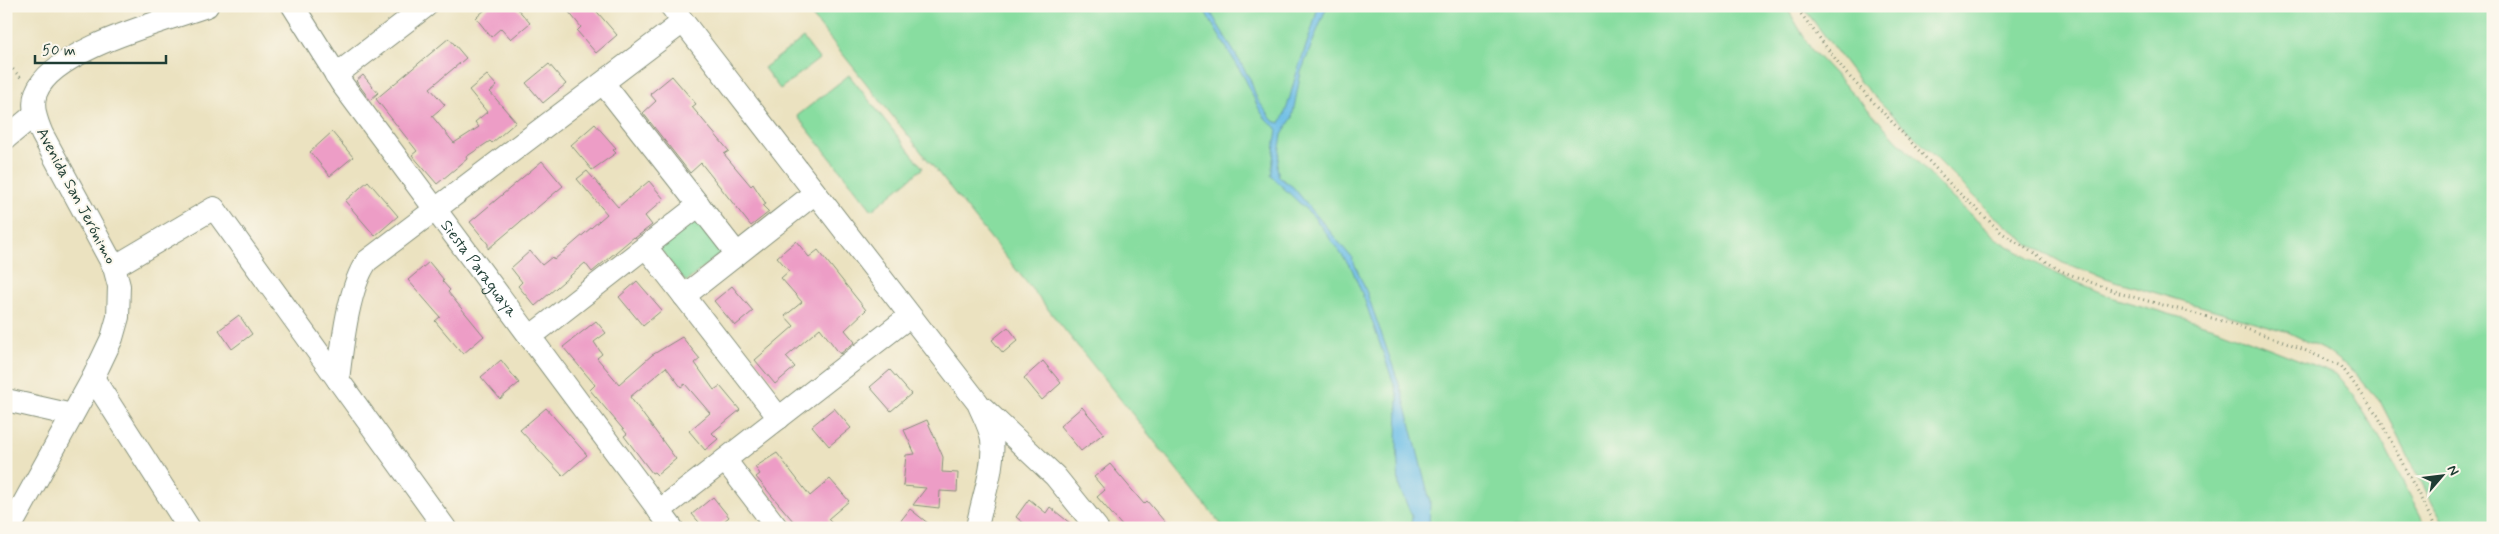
<svg xmlns="http://www.w3.org/2000/svg" width="2499" height="534" viewBox="0 0 2499 534" font-family="Mynerve,sans-serif">
<style>
.green{fill:#88dda0;stroke:#548d6a}
.water{fill:#6abde6;stroke:#447d8d}
.building{fill:#ed9dc6}
.lines{fill:none;stroke-linecap:round;stroke-linejoin:round}
.minor-casing{stroke:#85907a;stroke-width:24}
.path{stroke:#85907a;stroke-width:3;stroke-dasharray:1 4;stroke-linecap:butt}
.minor{stroke:#fff;stroke-width:22}
.labels{text-anchor:middle;dominant-baseline:central;stroke-width:4;stroke-linejoin:round;paint-order:stroke}
.street-label{font-size:16px;fill:#1f3d34;stroke:#fbf7ec}
</style>
<rect width="100%" height="100%" fill="#fbf7ec"/>
<filter id="ink" filterUnits="userSpaceOnUse"><feTurbulence type="fractalNoise" baseFrequency=".02" numOctaves="2"/><feDisplacementMap in="SourceGraphic" scale="10" xChannelSelector="R" yChannelSelector="G"/><feConvolveMatrix kernelMatrix="1 2 1 2 8 2 1 2 1" color-interpolation-filters="sRGB"/></filter>
<filter id="wash" filterUnits="userSpaceOnUse"><feTurbulence type="fractalNoise" baseFrequency=".0096" numOctaves="4" result="noise"/><feDisplacementMap in="SourceGraphic" scale="20" xChannelSelector="R" yChannelSelector="G"/><feGaussianBlur stdDeviation="1.12" result="paint"/><feColorMatrix in="noise" values="0 0 0 0 0 0 0 0 0 0 0 0 0 0 0 0 0 1.4 0 .05"/><feComposite in="paint" operator="in"/></filter>
<g filter="url(#wash)">
<rect width="100%" height="100%" fill="#ebe2c0"/>
<path class="green" d="M 804,6 L 1786,6 L 1811,49 L 1948,194 L 1997,239 L 2046,269 L 2111,297 L 2220,329 L 2336,374 L 2354,396 L 2381,440 L 2427,528 L 1224,528 Z
M 1802,6 L 2493,6 L 2493,528 L 2445,528 L 2381,403 L 2355,373 L 2332,354 L 2288,332 L 2109,279 L 2063,263 L 2029,244 L 1992,214 L 1860,82 Z
M 803,38 L 819,59 L 780,89 L 764,68 Z
M 849,75 L 923,168 L 872,210 L 797,116 Z
M 696,219 L 723,251 L 686,282 L 659,248 Z"/>
<path class="water" d="M 1202,6 L 1207,6 L 1250,79 L 1257,99 L 1273,121 L 1280,123 C 1289,108 1291,89 1297,72 C 1304,50 1313,29 1318,6 L 1327,6 L 1301,72 L 1292,118 L 1282,135 L 1277,167 L 1279,177 L 1293,187 L 1352,258 L 1367,293 L 1403,395 L 1430,501 L 1429,528 L 1411,528 L 1412,516 L 1399,487 L 1397,446 L 1398,396 L 1365,301 L 1352,269 L 1314,217 L 1271,176 L 1277,128 C 1258,117 1254,95 1244,77 C 1230,53 1215,30 1202,6 Z"/>
<g id="blocks">
<path class="building" d="M 489,6 L 515,6 L 530,23 L 511,39 L 501,28 L 491,37 L 476,18 Z
M 564,6 L 592,6 L 617,35 L 596,53 L 577,31 L 581,27 Z
M 449,38 L 466,58 L 430,88 L 445,105 L 432,116 L 454,143 L 479,127 L 475,122 L 487,112 L 469,90 L 487,75 L 497,86 L 490,92 L 516,122 L 492,143 L 490,141 L 466,157 L 467,159 L 437,184 L 412,155 L 417,151 L 376,99 Z
M 549,64 L 566,84 L 543,103 L 526,83 Z
M 363,75 L 378,93 L 370,100 L 356,81 Z
M 672,76 L 696,104 L 692,107 L 729,151 L 724,154 L 746,180 L 751,186 L 753,184 L 766,204 L 763,206 L 769,212 L 751,226 L 701,163 L 690,173 L 643,113 L 656,101 L 650,94 Z
M 595,124 L 616,148 L 613,150 L 616,153 L 592,170 L 571,145 Z
M 332,132 L 353,157 L 330,176 L 310,152 Z
M 542,161 L 563,186 L 488,249 L 488,244 L 470,222 Z
M 587,171 L 618,207 L 649,181 L 664,199 L 645,216 L 652,225 L 635,238 L 634,237 L 592,272 L 585,263 L 535,306 L 518,286 L 522,282 L 511,268 L 530,251 L 542,265 L 552,257 L 554,260 L 607,214 L 577,179 Z
M 368,181 L 398,216 L 375,236 L 345,201 Z
M 796,241 L 809,257 L 818,250 L 866,310 L 845,330 L 855,342 L 840,354 L 820,328 L 786,357 L 795,367 L 775,384 L 755,360 L 794,326 L 785,316 L 802,302 L 781,278 L 789,271 L 777,257 Z
M 429,262 L 444,280 L 442,281 L 450,290 L 448,292 L 484,336 L 463,354 L 435,321 L 440,317 L 408,280 Z
M 637,281 L 662,310 L 643,326 L 619,297 Z
M 732,286 L 753,311 L 735,326 L 714,301 Z
M 239,315 L 252,334 L 232,349 L 219,330 Z
M 596,321 L 606,333 L 594,342 L 602,354 L 597,358 L 619,384 L 652,355 L 682,337 L 700,359 L 695,363 L 714,390 L 720,386 L 740,410 L 712,433 L 718,439 L 705,450 L 689,431 L 710,413 L 685,384 L 681,387 L 666,367 L 630,397 L 676,459 L 657,475 L 654,472 L 652,473 L 624,436 L 627,434 L 590,390 L 595,385 L 563,347 Z
M 1008,327 L 1018,340 L 1003,353 L 992,340 Z
M 501,360 L 519,383 L 500,399 L 481,377 Z
M 1043,361 L 1061,383 L 1042,400 L 1024,378 Z
M 890,370 L 911,394 L 891,411 L 870,387 Z
M 1082,407 L 1104,433 L 1081,451 L 1060,426 Z
M 546,408 L 587,455 L 563,476 L 520,430 Z
M 834,408 L 851,428 L 829,446 L 812,426 Z
M 927,420 L 943,457 L 942,472 L 958,473 L 957,492 L 940,491 L 939,508 L 913,505 L 926,488 L 903,486 L 906,455 L 915,454 L 904,430 Z
M 777,453 L 810,496 L 830,479 L 849,501 L 828,519 L 836,528 L 799,528 L 756,477 L 760,474 L 755,467 Z
M 1110,464 L 1144,504 L 1147,501 L 1170,528 L 1124,528 L 1097,497 L 1105,490 L 1094,477 Z
M 713,497 L 729,517 L 716,528 L 704,528 L 692,514 Z
M 1029,499 L 1046,513 L 1050,507 L 1076,528 L 1030,528 L 1016,517 Z
M 910,509 L 934,528 L 895,528 Z"/>
</g>
</g>
<g filter="url(#ink)">
<use href="#blocks" fill-opacity="0" stroke="#85907a" stroke-width="1"/>
<g class="lines">
<g class="minor-casing">
<g id="minor">
<path id="s1" d="M 293,6 L 342,84 L 672,528"/>
<path d="M 671,6 L 978,403 C 983,415 990,427 992,439 C 995,469 982,499 977,528"/>
<path d="M 336,75 L 426,6"/>
<path d="M 603,83 L 737,254"/>
<path d="M 6,138 L 35,114"/>
<path d="M 646,247 L 779,418"/>
<path d="M 114,267 L 214,208 L 445,528"/>
<path d="M 684,296 L 815,193"/>
<path d="M 530,337 L 699,205"/>
<path d="M 93,378 L 189,528"/>
<path d="M 338,380 C 342,348 348,287 367,261 L 683,22"/>
<path d="M 6,400 L 72,415"/>
<path d="M 983,408 L 1055,476 L 1097,528"/>
<path d="M 725,460 L 777,528"/>
<path d="M 659,511 L 910,316"/>
<path d="M 10,528 L 93,378 L 112,338 L 118,317 L 119,286 L 114,267 L 42,134 C 37,122 31,107 36,93 C 52,49 165,21 207,6"/>
</g>
</g>
<path class="path" d="M 1795,6 L 1847,74 L 1954,188 L 2002,233 L 2061,271 L 2122,294 L 2219,320 L 2286,342 L 2341,366 L 2378,416 L 2436,528
M 6,62 L 23,80"/>
<use href="#minor" class="minor"/>
</g>
</g>
<g class="labels">
<g class="street-label">
<text transform="translate(76 196) rotate(62)">Avenida San Jerónimo</text>
<text stroke="none"><textPath href="#s1" startOffset="322">Siesta Paraguaya</textPath></text>
</g>
</g>
<rect width="2499" height="534" fill="none" stroke="#fbf7ec" stroke-width="25"/>
<g transform="translate(2442 476) rotate(62)" stroke="#fbf7ec" stroke-width="4" paint-order="stroke">
<path d="M0-4L9 19L0 12L-9 19Z" fill="#1f3d34"/>
<text y="-8" font-size="14" font-weight="bold" text-anchor="middle" fill="#1f3d34">N</text>
</g>
<path d="M35 55v8h131v-8" fill="none" stroke="#1f3d34" stroke-width="2.5"/>
<text x="42" y="55" font-size="15" fill="#1f3d34" stroke="#fbf7ec" stroke-width="4" paint-order="stroke">50 m</text>
</svg>
